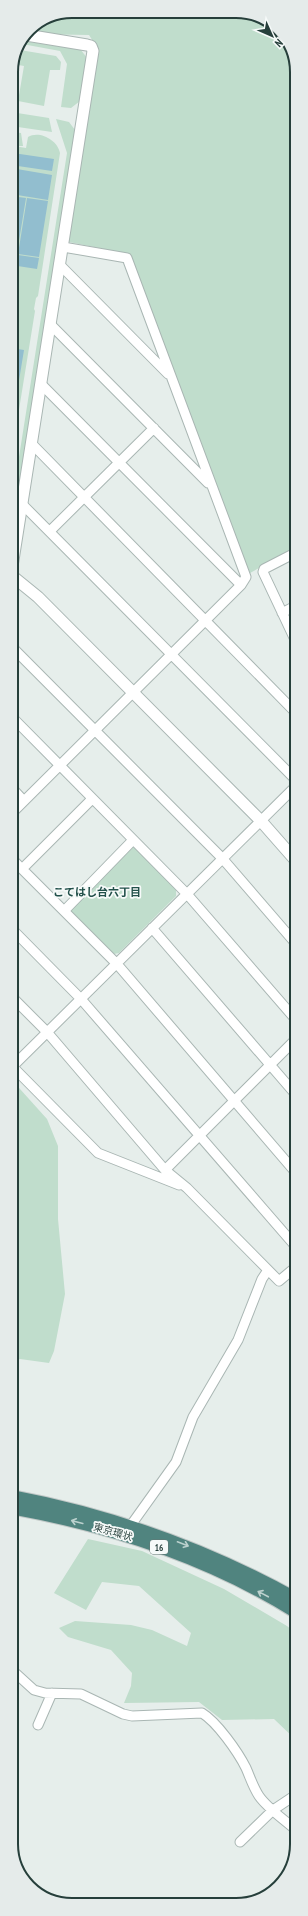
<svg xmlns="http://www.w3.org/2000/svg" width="308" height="1916" viewBox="0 0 308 1916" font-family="'PT Sans Narrow','Noto Sans JP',sans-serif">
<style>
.green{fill:#c0ddcc}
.water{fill:#92becf}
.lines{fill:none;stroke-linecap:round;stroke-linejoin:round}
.minor-casing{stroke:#a9b6b3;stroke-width:11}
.tertiary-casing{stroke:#a9b6b3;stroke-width:13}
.trunk-casing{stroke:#c2c9c8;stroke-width:14}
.minor{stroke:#fff;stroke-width:9}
.tertiary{stroke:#fff;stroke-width:11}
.trunk{stroke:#50847f;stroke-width:12}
.oneway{stroke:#bcd1ce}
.labels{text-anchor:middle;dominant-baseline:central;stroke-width:3.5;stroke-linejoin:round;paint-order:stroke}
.shield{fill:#f6faf9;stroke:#647774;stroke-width:1}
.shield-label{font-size:9px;font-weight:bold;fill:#263f3b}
.street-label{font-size:10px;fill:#263f3b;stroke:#f6faf9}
.neighbourhood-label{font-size:11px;font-weight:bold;fill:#22504a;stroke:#f6faf9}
.rim{fill:none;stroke:#263f3b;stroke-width:2}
</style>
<rect width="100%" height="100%" fill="#e6eeeb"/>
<path class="green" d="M 72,11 L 251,13 L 282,32 L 297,68 L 297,547 L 250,573 L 205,460 L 129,254 L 69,242 L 84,125 L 98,49 L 89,35 L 28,34 L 29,29 Z
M 24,41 L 81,50 L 87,58 L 80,101 L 71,108 L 61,107 L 67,64 L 60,51 L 22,44 Z
M 20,50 L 56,56 L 61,62 L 60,70 L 50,70 L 44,106 L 18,101 L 24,66 L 13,64 Z
M 11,112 L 49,118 L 52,132 L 11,126 Z
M 56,119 L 69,122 L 75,130 L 11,540 L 11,467 L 19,457 L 67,153 Z
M 11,132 L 21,133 L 23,146 L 14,146 L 26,148 L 28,137 C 39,130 58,140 60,153 L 38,296 L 36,298 L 34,309 L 35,311 L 11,459 Z
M 135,846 L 176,888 L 176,896 L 119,953 L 114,954 L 71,911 L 70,906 L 129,847 Z
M 11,1079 L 47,1119 L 58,1146 L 58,1219 L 65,1294 L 54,1351 L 49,1363 L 20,1359 L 11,1362 Z
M 88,1539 L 142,1551 L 224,1589 L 287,1626 L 297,1634 L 297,1741 L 274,1719 L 222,1720 L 199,1702 L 124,1703 L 131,1686 L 132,1673 L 111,1650 L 68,1637 L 59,1628 L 75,1621 L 131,1625 L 152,1630 L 187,1646 L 191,1633 L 139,1586 L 102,1582 L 86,1610 L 54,1593 Z"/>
<path class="water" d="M 13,153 L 54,159 L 52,171 L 11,165 Z
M 11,168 L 52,175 L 48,200 L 11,194 Z
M 11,196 L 26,198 L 17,253 L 11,252 Z
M 27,198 L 48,201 L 39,257 L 18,254 Z
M 11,254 L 39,258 L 37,269 L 11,265 Z
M 11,348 L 24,350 L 15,405 L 11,404 Z"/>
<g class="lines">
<g class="minor-casing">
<path id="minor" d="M 59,264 L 168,374
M 50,324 L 208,483
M 41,384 L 241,585
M 32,444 L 297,714
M 22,504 L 297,781
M 50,531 L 154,428
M 297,552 L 264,569 L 263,572 L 297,644
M 282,613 L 297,605
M 11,646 L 222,858 L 297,945
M 11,716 L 187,894 L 297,1021
M 11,787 L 24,801
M 11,814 L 241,585 L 246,577 L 127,258 L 63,247
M 11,858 L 117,964 L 297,1174
M 22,869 L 92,799
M 64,911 L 133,840
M 11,928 L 81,999 L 297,1248
M 152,928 L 297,1096
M 11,996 L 47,1032 L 165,1170 L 187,1188 L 279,1281 L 297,1266
M 11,1065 L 98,1153 L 179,1185
M 11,1068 L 297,785
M 165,1170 L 297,1038
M 131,1525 L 176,1462 L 193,1417 L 238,1340 L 262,1279 L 268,1270
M 11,1669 L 34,1690 L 45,1693 L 81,1694 L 123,1714 L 132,1716 L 202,1713 C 217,1722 238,1752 246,1768 C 250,1777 253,1787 259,1796 C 268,1809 285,1820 297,1831
M 38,1725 L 52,1693
M 240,1842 L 273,1810 L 297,1794"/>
</g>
<g class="tertiary-casing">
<path id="tertiary" d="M 11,573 L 93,51 L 91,46 L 87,45 L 26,35
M 11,575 L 38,597 L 261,821 L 297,862"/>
</g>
<g class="trunk-casing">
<path id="trunk" d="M 11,1496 C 112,1515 207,1549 297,1599
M 11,1508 C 110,1526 211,1559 297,1613"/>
</g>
<use href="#minor" class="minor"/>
<use href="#tertiary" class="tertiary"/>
<use href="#trunk" class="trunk"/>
</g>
<defs><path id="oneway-shaft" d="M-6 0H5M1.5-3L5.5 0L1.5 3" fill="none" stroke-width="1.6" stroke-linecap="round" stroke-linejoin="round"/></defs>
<g class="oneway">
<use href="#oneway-shaft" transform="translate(77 1522) rotate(-165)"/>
<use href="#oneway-shaft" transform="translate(183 1544) rotate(21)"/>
<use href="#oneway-shaft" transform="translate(263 1594) rotate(-152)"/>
</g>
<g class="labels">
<rect class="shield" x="150" y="1540" width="18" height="14" rx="3"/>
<g class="shield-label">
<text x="159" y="1547">16</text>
</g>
<g class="street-label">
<text transform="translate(113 1532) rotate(16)">東京環状</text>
</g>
<g class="neighbourhood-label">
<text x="97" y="892">こてはし台六丁目</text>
</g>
</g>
<path d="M0 0H308V1916H0ZM72 18H236A54 54 0 0 1 290 72V1844A54 54 0 0 1 236 1898H72A54 54 0 0 1 18 1844V72A54 54 0 0 1 72 18Z" fill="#e5ebea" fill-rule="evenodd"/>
<path class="rim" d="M72 18H236A54 54 0 0 1 290 72V1844A54 54 0 0 1 236 1898H72A54 54 0 0 1 18 1844V72A54 54 0 0 1 72 18Z"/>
<g transform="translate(272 36) rotate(135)" stroke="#f6faf9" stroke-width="3" paint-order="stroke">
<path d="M0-3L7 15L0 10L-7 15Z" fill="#263f3b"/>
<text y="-6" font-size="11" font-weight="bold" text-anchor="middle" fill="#263f3b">N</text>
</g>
</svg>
